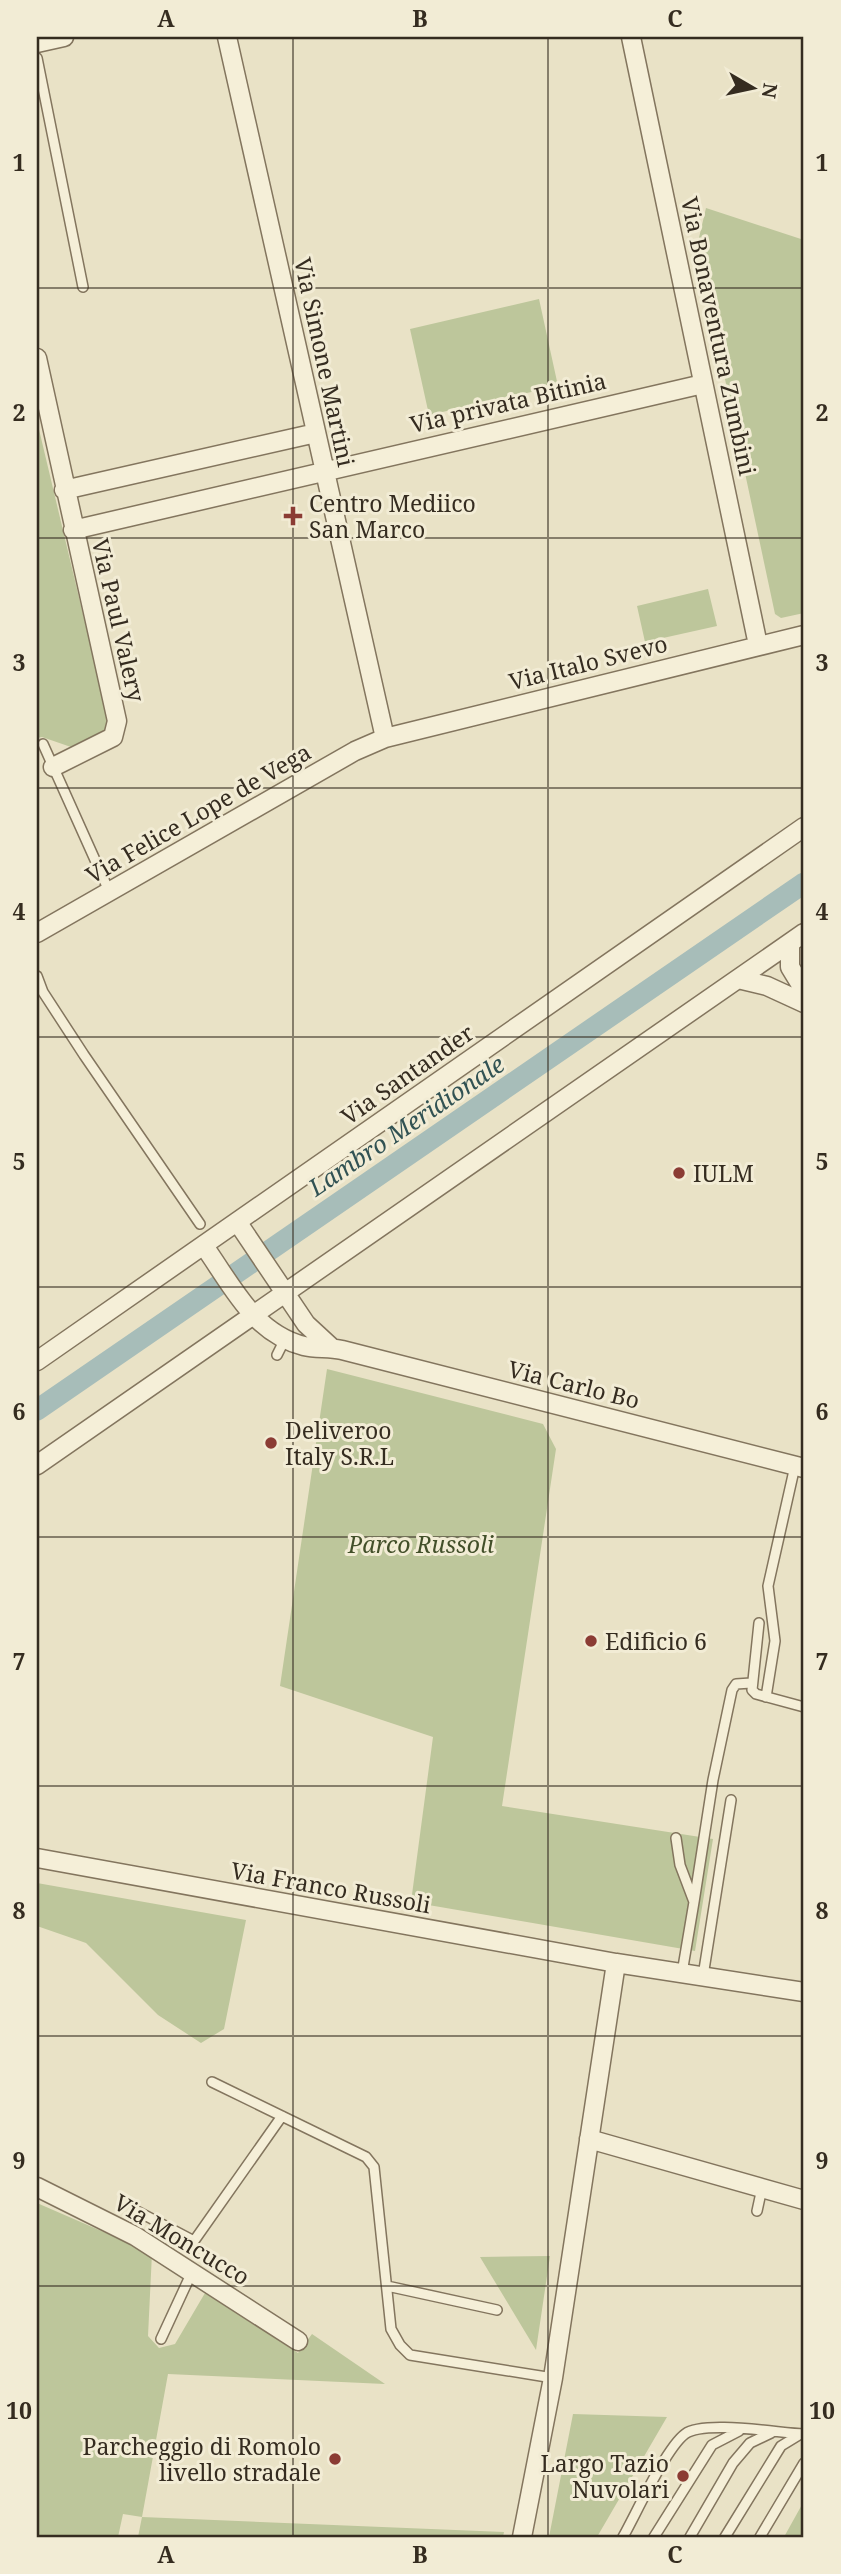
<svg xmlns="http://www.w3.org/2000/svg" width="841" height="2574" viewBox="0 0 841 2574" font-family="'Noto Serif',serif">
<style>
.green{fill:#bdc69b}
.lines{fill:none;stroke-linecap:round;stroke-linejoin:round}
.canal{stroke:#a7bdb9;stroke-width:21}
.lane-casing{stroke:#83755e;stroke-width:12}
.street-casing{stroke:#83755e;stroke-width:21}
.lane{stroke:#f5efd8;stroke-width:9}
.street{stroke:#f5efd8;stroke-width:18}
.grid{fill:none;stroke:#352c20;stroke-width:2;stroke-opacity:0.55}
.poi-dot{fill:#8b3c34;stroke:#f2ecd5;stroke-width:2.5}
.labels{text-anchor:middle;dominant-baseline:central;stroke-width:6;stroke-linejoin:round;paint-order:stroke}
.street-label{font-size:23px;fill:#352c20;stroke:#f2ecd5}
.poi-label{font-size:23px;fill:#352c20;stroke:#f2ecd5;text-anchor:start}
.park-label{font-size:23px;font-style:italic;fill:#424f29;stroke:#f2ecd5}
.water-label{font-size:24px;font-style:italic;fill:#315253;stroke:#f2ecd5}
.neatline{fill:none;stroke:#352c20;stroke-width:2.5}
.grid-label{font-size:23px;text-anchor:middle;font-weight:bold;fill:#352c20}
</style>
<rect width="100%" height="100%" fill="#e9e2c6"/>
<path class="green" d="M 706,208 L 804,240 L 804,613 L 781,618 L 775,614 L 699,257 L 698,242 Z
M 539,299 L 558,386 L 429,415 L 410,329 Z
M 37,421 L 110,728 L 71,747 L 42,737 L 37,738 Z
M 708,589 L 717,626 L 645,642 L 637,606 Z
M 327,1369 L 543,1424 L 556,1449 L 502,1806 L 713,1839 L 695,1951 L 411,1902 L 433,1737 L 280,1686 Z
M 37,1883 L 246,1920 L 224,2029 L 201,2043 L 158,2015 L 86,1943 L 37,1926 Z
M 37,2203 L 152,2253 L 148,2336 L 159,2348 L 175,2344 L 205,2293 L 298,2353 L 312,2334 L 385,2384 L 168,2374 L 142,2517 L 504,2532 L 503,2537 L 138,2537 L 142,2517 L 123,2514 L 118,2537 L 37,2537 Z
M 550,2256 L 536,2350 L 480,2257 Z
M 573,2414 L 667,2417 L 597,2537 L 549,2537 Z
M 804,2501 L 804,2537 L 784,2537 Z"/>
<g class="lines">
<path class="canal" d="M 37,1410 L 804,883"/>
<g class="lane-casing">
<path id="lane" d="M 37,58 L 83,287
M 43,744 L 109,891
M 37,976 L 43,992 L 84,1055 L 200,1224
M 277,1355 L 285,1339
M 759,1623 L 752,1690 L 756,1694 L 804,1707
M 766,1697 L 775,1641 L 768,1586 L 795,1466
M 676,1838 L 680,1865 L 694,1902 L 682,1973
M 694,1902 L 713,1780 L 732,1690 L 736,1684 L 751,1683
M 703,1976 L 731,1800
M 212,2082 L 366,2157 L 374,2167 L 391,2329 L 400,2345 L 410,2355 L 553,2378
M 135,2210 L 194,2241 L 282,2116
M 757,2211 L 762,2188
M 387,2286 L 497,2310
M 161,2339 L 192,2272
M 623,2537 C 636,2514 666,2448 685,2434 C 704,2420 778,2433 804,2434
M 654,2537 L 712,2445 L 739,2431
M 690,2537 L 733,2463 L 750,2443 L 771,2433
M 725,2537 L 781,2446 L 799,2435
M 760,2537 L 804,2463"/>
</g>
<g class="street-casing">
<path id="street" d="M 227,37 L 385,738
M 631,37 L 758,645
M 37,43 L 64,37
M 37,358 L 117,721 L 113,737 L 53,767
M 64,490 L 316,433
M 73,530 L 703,384
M 37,933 L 355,751 L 385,738 L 804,635
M 790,943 L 790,967 L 804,990
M 738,979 L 767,986 L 804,1003
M 238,1223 L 306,1324 L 332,1348
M 204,1246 C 232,1285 253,1333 304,1346 C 316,1349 329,1347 342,1350 L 804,1468
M 37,1361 L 804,827
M 37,1465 L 804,933
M 37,1858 L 616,1963 L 804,1992
M 589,2139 L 804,2200
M 37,2187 L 135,2236 L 298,2341
M 522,2537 L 553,2378 L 616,1963"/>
</g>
<use href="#lane" class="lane"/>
<use href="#street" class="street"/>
</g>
<path class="grid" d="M 293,37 L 293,2537M 548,37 L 548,2537M 37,288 L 804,288M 37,538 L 804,538M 37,788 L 804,788M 37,1037 L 804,1037M 37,1287 L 804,1287M 37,1537 L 804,1537M 37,1786 L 804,1786M 37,2036 L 804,2036M 37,2286 L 804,2286"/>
<g class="poi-dot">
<path d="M289.5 505.5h7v7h7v7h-7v7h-7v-7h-7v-7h7z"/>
<circle cx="679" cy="1173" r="7"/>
<circle cx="271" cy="1443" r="7"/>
<circle cx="591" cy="1641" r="7"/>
<circle cx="335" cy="2459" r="7"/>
<circle cx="683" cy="2476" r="7"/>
</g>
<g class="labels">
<g class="street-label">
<text transform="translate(719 336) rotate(78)">Via Bonaventura Zumbini</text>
<text transform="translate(325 362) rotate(78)">Via Simone Martini</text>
<text transform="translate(508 402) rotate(-13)">Via privata Bitinia</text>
<text transform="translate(119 620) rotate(77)">Via Paul Valery</text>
<text transform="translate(588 662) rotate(-14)">Via Italo Svevo</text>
<text transform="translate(198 813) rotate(-30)">Via Felice Lope de Vega</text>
<text transform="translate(407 1074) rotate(-35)">Via Santander</text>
<text transform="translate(574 1384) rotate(14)">Via Carlo Bo</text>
<text transform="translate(331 1887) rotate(10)">Via Franco Russoli</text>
<text transform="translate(182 2239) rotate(31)">Via Moncucco</text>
</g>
<g class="poi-label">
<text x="309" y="503">Centro Mediico<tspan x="309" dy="26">San Marco</tspan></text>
<text x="693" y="1173">IULM</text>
<text x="285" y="1430">Deliveroo<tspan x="285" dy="26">Italy S.R.L</tspan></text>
<text x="605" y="1641">Edificio 6</text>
<text x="321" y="2446" text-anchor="end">Parcheggio di Romolo<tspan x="321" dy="26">livello stradale</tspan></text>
<text x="669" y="2463" text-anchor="end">Largo Tazio<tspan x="669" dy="26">Nuvolari</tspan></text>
</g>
<g class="park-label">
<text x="421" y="1544">Parco Russoli</text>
</g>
<g class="water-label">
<text transform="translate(406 1125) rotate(-34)">Lambro Meridionale</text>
</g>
</g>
<rect width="841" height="2574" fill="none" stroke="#f2ecd5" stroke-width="77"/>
<g transform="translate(753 88) rotate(99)" stroke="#f2ecd5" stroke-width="5" paint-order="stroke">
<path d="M0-5L12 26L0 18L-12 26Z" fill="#352c20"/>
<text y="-10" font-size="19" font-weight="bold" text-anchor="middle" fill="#352c20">N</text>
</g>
<rect x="38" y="38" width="764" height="2498" class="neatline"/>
<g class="grid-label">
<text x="166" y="27">A</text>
<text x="420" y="27">B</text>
<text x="675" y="27">C</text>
<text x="19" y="171">1</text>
<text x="822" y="171">1</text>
<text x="19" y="421">2</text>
<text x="822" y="421">2</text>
<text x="19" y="671">3</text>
<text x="822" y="671">3</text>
<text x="19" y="920">4</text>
<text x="822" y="920">4</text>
<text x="19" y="1170">5</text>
<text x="822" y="1170">5</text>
<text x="19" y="1420">6</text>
<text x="822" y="1420">6</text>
<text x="19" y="1670">7</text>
<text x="822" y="1670">7</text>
<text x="19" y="1919">8</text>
<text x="822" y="1919">8</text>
<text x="19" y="2169">9</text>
<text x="822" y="2169">9</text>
<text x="19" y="2419">10</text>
<text x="822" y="2419">10</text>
<text x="166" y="2563">A</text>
<text x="420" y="2563">B</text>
<text x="675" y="2563">C</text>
</g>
</svg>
